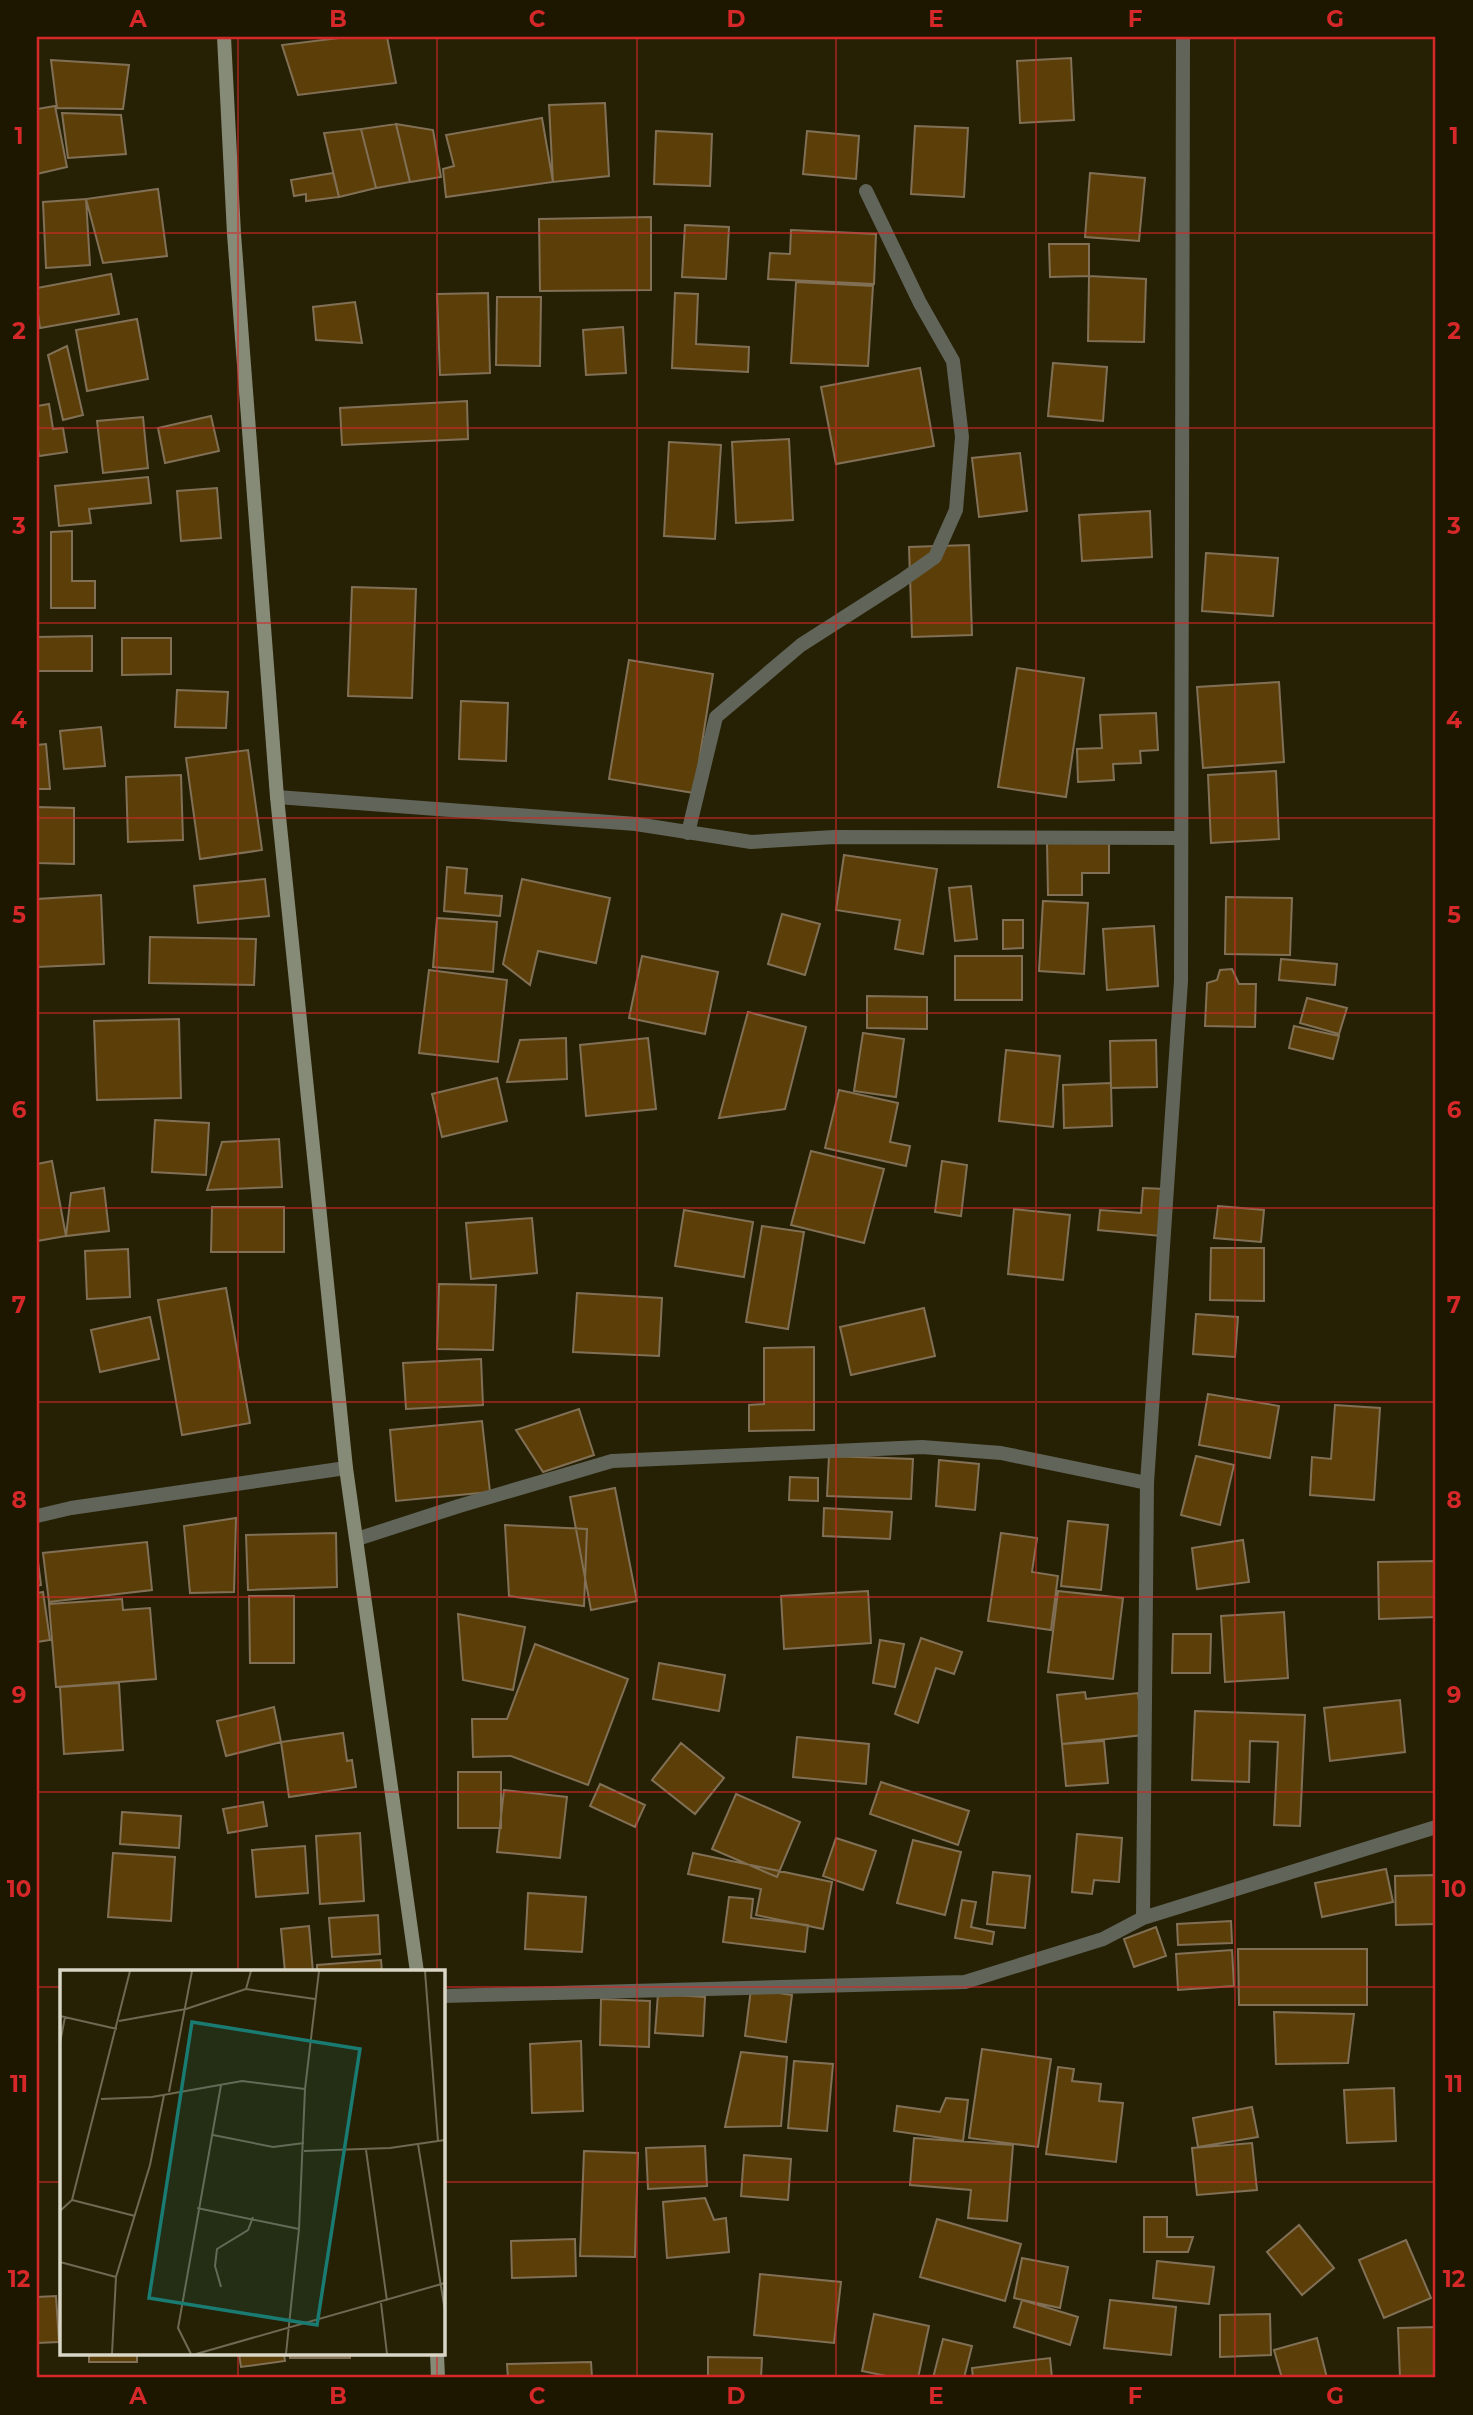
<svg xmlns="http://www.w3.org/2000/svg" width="1473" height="2415" viewBox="0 0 1473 2415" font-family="Montserrat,sans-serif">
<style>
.building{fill:#5c3f08;stroke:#817056;stroke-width:2}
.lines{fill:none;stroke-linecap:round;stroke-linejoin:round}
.street{stroke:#616458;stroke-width:14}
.secondary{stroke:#868b77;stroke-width:14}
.grid{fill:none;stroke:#d62828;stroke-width:2;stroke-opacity:0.55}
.inset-road{fill:none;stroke:#6e6952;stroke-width:2}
.view{fill:#197b72;fill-opacity:0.15;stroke:#197b72;stroke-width:3.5}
.inset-edge{fill:none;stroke:#d9d6c6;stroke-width:3.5}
.neatline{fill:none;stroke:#d62828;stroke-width:2.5}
.grid-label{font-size:23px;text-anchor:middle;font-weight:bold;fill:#d62828}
</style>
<rect width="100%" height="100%" fill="#262105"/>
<path class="building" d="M 347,37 L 387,37 L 396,83 L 298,95 L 282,45 Z
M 1071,58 L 1074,120 L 1020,123 L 1017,61 Z
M 51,60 L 129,65 L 123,109 L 57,108 Z
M 605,103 L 609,176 L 553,182 L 549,105 Z
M 55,106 L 67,167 L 37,174 L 37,109 Z
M 62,113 L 121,115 L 126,154 L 68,158 Z
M 542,118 L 553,182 L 446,197 L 443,169 L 454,166 L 446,135 Z
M 396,124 L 410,182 L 376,188 L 361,129 Z
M 396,124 L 433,130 L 441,177 L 410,182 Z
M 915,126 L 968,128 L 964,197 L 911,194 Z
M 361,129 L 376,188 L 339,197 L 324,133 Z
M 656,131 L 712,134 L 710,186 L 654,184 Z
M 807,131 L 859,136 L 856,179 L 803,174 Z
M 333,173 L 339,197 L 306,201 L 306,194 L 294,196 L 291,180 Z
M 1090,173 L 1145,178 L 1139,241 L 1085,237 Z
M 158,189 L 167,256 L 103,263 L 86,199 Z
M 86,199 L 90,265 L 46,268 L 43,202 Z
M 651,217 L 651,290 L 540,291 L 539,219 Z
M 685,225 L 729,227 L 726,279 L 682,277 Z
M 791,230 L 876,234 L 874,284 L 768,279 L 770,253 L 790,254 Z
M 1049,244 L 1089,244 L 1089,276 L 1050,277 Z
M 111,274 L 119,314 L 40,328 L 37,307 L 37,288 Z
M 1089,276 L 1146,279 L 1144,342 L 1088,341 Z
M 796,282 L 873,286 L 868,366 L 791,363 Z
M 488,293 L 490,373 L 440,375 L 437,294 Z
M 675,293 L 698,294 L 696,344 L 749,347 L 748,372 L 672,368 Z
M 497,297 L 541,297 L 540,366 L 496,365 Z
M 355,302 L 362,343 L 316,340 L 313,307 Z
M 137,319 L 148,379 L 87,391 L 76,330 Z
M 623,327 L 626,373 L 586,375 L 583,330 Z
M 67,346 L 83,415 L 63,420 L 48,355 Z
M 1053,363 L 1107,367 L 1103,421 L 1048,416 Z
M 920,368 L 934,446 L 836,464 L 821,387 Z
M 467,401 L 468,439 L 342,445 L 340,408 Z
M 49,404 L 53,429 L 63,428 L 67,452 L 39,456 L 37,440 L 37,406 Z
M 211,416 L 219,451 L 165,463 L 158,428 Z
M 143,417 L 148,468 L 103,473 L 97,421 Z
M 789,439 L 793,520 L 736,523 L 732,442 Z
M 669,442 L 721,445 L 715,539 L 664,536 Z
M 1020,453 L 1027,511 L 979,517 L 972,458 Z
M 148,477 L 151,503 L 89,509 L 91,523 L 59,526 L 55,486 Z
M 217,488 L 221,538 L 181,541 L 177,491 Z
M 1150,511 L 1152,557 L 1082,561 L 1079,515 Z
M 72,531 L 72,581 L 95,581 L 95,608 L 51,608 L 51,532 Z
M 969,545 L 972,635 L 912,637 L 909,547 Z
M 1206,553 L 1278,558 L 1273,616 L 1202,611 Z
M 352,587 L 416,589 L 412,698 L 348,696 Z
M 92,636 L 92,671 L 37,671 L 37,637 Z
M 122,638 L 171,638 L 171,674 L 122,675 Z
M 629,660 L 713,674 L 694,793 L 609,779 Z
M 1017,668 L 1084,678 L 1066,797 L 998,787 Z
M 1279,682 L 1284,762 L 1203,768 L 1197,687 Z
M 177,690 L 228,692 L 226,728 L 175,727 Z
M 461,701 L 508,703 L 506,761 L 459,759 Z
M 1156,713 L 1158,750 L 1140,751 L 1141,763 L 1113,764 L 1114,780 L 1078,782 L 1077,749 L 1102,748 L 1100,715 Z
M 101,727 L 105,766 L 64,769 L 60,731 Z
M 46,744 L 50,789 L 37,789 L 37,745 Z
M 248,750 L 262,850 L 200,859 L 186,758 Z
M 1276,771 L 1279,839 L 1211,843 L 1208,775 Z
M 181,775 L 183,840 L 128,842 L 126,777 Z
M 37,807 L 74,808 L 74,864 L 37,863 Z
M 1047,842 L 1109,842 L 1109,873 L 1082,873 L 1082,895 L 1048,895 Z
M 844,855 L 937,869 L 923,954 L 895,949 L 900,920 L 836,910 Z
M 447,867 L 467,869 L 465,893 L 502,896 L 500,916 L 444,911 Z
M 265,879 L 269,916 L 198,923 L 194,886 Z
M 522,879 L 610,898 L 596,963 L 538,951 L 530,985 L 503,964 Z
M 971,886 L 977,939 L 955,941 L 949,888 Z
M 101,895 L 104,964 L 37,967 L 37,899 Z
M 1226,897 L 1292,898 L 1290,955 L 1225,954 Z
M 1043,901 L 1088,903 L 1084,974 L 1039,971 Z
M 782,914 L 820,924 L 805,975 L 768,964 Z
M 437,918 L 497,922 L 493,972 L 433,967 Z
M 1003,920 L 1023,920 L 1023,948 L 1003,949 Z
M 1154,926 L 1158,986 L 1107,990 L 1103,929 Z
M 150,937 L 256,939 L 254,985 L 149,983 Z
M 642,956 L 718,972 L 705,1034 L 629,1018 Z
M 955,956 L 1022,956 L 1022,1000 L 955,1000 Z
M 1281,959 L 1337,964 L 1335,985 L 1279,980 Z
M 1232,969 L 1239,984 L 1256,984 L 1255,1027 L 1205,1026 L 1207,983 L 1217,980 L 1220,970 Z
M 429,970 L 507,980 L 498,1062 L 419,1053 Z
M 867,996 L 927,997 L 927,1029 L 867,1028 Z
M 1307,998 L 1347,1008 L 1339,1034 L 1300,1023 Z
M 748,1012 L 806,1027 L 785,1109 L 719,1118 Z
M 179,1019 L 181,1098 L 97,1100 L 94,1021 Z
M 1294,1026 L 1339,1036 L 1333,1059 L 1289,1048 Z
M 863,1033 L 904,1039 L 896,1097 L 854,1091 Z
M 566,1038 L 567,1079 L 507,1082 L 520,1040 Z
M 648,1038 L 656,1109 L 586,1116 L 580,1045 Z
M 1156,1040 L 1157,1087 L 1111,1088 L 1110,1041 Z
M 1006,1050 L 1060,1056 L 1053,1127 L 999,1121 Z
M 497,1078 L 507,1121 L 442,1137 L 432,1094 Z
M 1111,1083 L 1112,1126 L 1064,1128 L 1063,1085 Z
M 839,1090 L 898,1103 L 890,1142 L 910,1146 L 906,1166 L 825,1148 Z
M 155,1120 L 209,1123 L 206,1175 L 152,1172 Z
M 279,1139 L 282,1187 L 207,1190 L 222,1142 Z
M 811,1151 L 884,1169 L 864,1243 L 791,1225 Z
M 52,1161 L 66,1236 L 37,1241 L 37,1164 Z
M 942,1161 L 967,1165 L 961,1216 L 935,1212 Z
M 104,1188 L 109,1231 L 66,1236 L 71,1193 Z
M 1143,1188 L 1165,1189 L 1161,1236 L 1098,1230 L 1100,1210 L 1141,1213 Z
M 1218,1206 L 1264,1210 L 1261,1242 L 1214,1238 Z
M 212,1207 L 284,1207 L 284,1252 L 211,1252 Z
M 1014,1209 L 1070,1215 L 1063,1280 L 1008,1274 Z
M 684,1210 L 753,1222 L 744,1277 L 675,1266 Z
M 532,1218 L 537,1273 L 471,1279 L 466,1223 Z
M 762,1226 L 804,1232 L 788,1329 L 746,1322 Z
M 1211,1248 L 1264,1248 L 1264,1301 L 1210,1300 Z
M 128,1249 L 130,1297 L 87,1299 L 85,1251 Z
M 439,1284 L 496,1285 L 493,1350 L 437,1349 Z
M 226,1288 L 250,1423 L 182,1435 L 158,1300 Z
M 577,1293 L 662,1298 L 659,1356 L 573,1352 Z
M 924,1308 L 935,1356 L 851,1375 L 840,1327 Z
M 1196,1314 L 1238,1317 L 1235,1357 L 1193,1354 Z
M 150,1317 L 159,1359 L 100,1372 L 91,1330 Z
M 814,1347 L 814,1430 L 749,1431 L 749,1405 L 764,1404 L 764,1348 Z
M 481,1359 L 483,1405 L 406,1409 L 403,1363 Z
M 1208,1394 L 1279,1406 L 1270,1458 L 1199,1445 Z
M 1335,1405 L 1380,1408 L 1374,1500 L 1310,1495 L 1312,1457 L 1331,1459 Z
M 579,1409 L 594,1455 L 543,1472 L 516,1430 Z
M 482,1421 L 490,1492 L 396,1501 L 390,1430 Z
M 829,1456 L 913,1459 L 911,1499 L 827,1496 Z
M 1196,1456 L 1234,1465 L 1220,1525 L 1181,1515 Z
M 939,1460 L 979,1464 L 975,1510 L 936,1506 Z
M 790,1477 L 818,1478 L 818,1501 L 789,1500 Z
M 615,1488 L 637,1601 L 591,1610 L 570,1497 Z
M 824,1508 L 892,1512 L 890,1539 L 823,1536 Z
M 236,1518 L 234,1592 L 190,1593 L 184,1526 Z
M 1068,1521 L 1108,1525 L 1101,1590 L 1061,1586 Z
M 505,1525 L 587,1529 L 584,1606 L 509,1596 Z
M 336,1533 L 337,1587 L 248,1590 L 246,1535 Z
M 1001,1533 L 1037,1538 L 1032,1572 L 1058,1576 L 1051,1630 L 988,1621 Z
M 1243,1540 L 1249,1582 L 1197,1589 L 1192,1548 Z
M 147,1542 L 152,1590 L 49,1602 L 43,1553 Z
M 37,1554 L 41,1585 L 37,1586 Z
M 1436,1561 L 1436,1617 L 1379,1619 L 1378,1562 Z
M 868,1591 L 871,1643 L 784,1649 L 781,1596 Z
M 1058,1591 L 1123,1598 L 1113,1679 L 1048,1672 Z
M 43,1592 L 50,1640 L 37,1642 L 37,1593 Z
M 249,1596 L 294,1596 L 294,1663 L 250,1663 Z
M 122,1599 L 123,1610 L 150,1608 L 156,1679 L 56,1687 L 49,1604 Z
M 1284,1612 L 1288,1678 L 1225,1682 L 1221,1616 Z
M 458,1614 L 525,1627 L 513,1690 L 463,1680 Z
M 1173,1634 L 1211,1634 L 1210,1673 L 1172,1673 Z
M 921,1638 L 962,1652 L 954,1674 L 936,1668 L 918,1723 L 895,1714 Z
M 880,1640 L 904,1644 L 895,1687 L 873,1683 Z
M 535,1644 L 628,1679 L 588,1785 L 511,1756 L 473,1757 L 472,1719 L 507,1719 Z
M 659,1663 L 725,1675 L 719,1711 L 653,1699 Z
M 119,1683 L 123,1750 L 64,1754 L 60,1687 Z
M 1085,1692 L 1086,1699 L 1138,1693 L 1143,1735 L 1062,1744 L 1057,1695 Z
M 1400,1700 L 1405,1752 L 1330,1761 L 1324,1708 Z
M 274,1707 L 281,1742 L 226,1756 L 217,1721 Z
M 1195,1711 L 1305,1715 L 1300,1826 L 1274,1825 L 1278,1742 L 1250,1741 L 1249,1782 L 1192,1780 Z
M 343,1733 L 347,1761 L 352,1760 L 356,1787 L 289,1797 L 281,1742 Z
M 797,1737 L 869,1744 L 866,1784 L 793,1777 Z
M 1104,1741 L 1108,1783 L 1066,1786 L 1062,1744 Z
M 681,1743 L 724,1778 L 695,1814 L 652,1780 Z
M 458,1772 L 501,1772 L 501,1828 L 458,1828 Z
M 881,1782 L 969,1811 L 958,1845 L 870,1814 Z
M 600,1784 L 645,1805 L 635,1827 L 590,1806 Z
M 504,1790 L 567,1797 L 560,1858 L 497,1852 Z
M 736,1794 L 800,1822 L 777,1877 L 712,1849 Z
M 263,1802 L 267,1826 L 228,1833 L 223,1809 Z
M 122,1812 L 181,1816 L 179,1848 L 120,1844 Z
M 360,1833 L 364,1901 L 320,1904 L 316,1836 Z
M 1077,1834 L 1122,1838 L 1119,1882 L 1094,1880 L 1092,1894 L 1072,1892 Z
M 836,1838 L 876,1851 L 863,1890 L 823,1876 Z
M 913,1840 L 961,1852 L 945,1915 L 897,1903 Z
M 305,1846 L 308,1893 L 256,1897 L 252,1850 Z
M 113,1853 L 175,1857 L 171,1921 L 108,1917 Z
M 693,1853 L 832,1882 L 823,1929 L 756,1915 L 761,1889 L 688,1874 Z
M 1386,1869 L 1393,1902 L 1322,1917 L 1315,1883 Z
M 993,1872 L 1030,1876 L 1025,1928 L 987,1924 Z
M 1436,1875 L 1436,1924 L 1396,1925 L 1395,1876 Z
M 528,1893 L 586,1897 L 582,1952 L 525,1949 Z
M 729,1897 L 753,1899 L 751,1918 L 808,1925 L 805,1952 L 723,1942 Z
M 962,1900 L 976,1902 L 971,1927 L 994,1932 L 992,1944 L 955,1938 Z
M 378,1915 L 380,1954 L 332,1957 L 329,1918 Z
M 1231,1921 L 1232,1943 L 1178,1945 L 1177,1924 Z
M 309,1926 L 313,1972 L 285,1972 L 281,1929 Z
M 1156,1927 L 1166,1956 L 1134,1967 L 1124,1939 Z
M 1238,1949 L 1367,1949 L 1367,2005 L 1239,2005 Z
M 1232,1950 L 1234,1986 L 1178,1990 L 1176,1954 Z
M 381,1960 L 382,1972 L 317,1972 L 317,1965 Z
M 751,1989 L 792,1995 L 786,2042 L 745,2036 Z
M 658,1994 L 705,1997 L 703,2036 L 655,2033 Z
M 601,1999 L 650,2001 L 649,2047 L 600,2045 Z
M 1274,2012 L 1354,2014 L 1348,2063 L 1276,2064 Z
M 581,2041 L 583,2111 L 532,2113 L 530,2044 Z
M 982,2049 L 1051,2059 L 1038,2147 L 969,2138 Z
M 741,2052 L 787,2057 L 781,2126 L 725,2127 Z
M 794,2061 L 833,2064 L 827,2131 L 788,2128 Z
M 1058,2067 L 1074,2069 L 1072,2081 L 1101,2084 L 1099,2101 L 1123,2103 L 1116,2162 L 1046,2154 Z
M 1394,2088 L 1396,2141 L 1347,2143 L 1344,2090 Z
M 946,2098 L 968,2100 L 963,2141 L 894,2131 L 897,2106 L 940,2112 Z
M 1252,2107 L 1258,2137 L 1198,2147 L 1193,2118 Z
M 914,2138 L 1013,2145 L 1007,2221 L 968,2218 L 971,2190 L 910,2185 Z
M 1252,2143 L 1257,2190 L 1197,2195 L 1192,2148 Z
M 705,2146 L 707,2186 L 648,2189 L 646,2148 Z
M 584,2151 L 638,2153 L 635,2257 L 580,2256 Z
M 744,2155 L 791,2159 L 788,2200 L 741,2196 Z
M 705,2198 L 714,2220 L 726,2218 L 729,2252 L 667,2258 L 663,2202 Z
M 1144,2217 L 1167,2217 L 1167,2237 L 1193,2237 L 1188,2252 L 1144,2252 Z
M 937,2219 L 1021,2244 L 1005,2301 L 920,2277 Z
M 1299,2225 L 1334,2268 L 1302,2295 L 1267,2252 Z
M 575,2239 L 576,2276 L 512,2278 L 511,2241 Z
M 1406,2240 L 1431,2298 L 1384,2318 L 1359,2260 Z
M 1022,2258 L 1068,2267 L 1060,2308 L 1014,2298 Z
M 1157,2261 L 1214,2267 L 1209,2304 L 1153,2298 Z
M 760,2274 L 841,2282 L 834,2343 L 754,2335 Z
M 56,2296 L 59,2342 L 37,2343 L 37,2297 Z
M 1022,2300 L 1078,2317 L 1070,2345 L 1014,2327 Z
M 1110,2300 L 1176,2307 L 1171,2355 L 1104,2348 Z
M 874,2314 L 929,2326 L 918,2378 L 896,2378 L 862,2371 Z
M 1270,2314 L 1271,2355 L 1220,2357 L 1220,2315 Z
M 1436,2327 L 1436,2378 L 1400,2378 L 1398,2328 Z
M 1317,2338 L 1327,2378 L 1282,2378 L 1274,2350 Z
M 943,2339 L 972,2346 L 964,2378 L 933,2378 Z
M 89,2354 L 137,2354 L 137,2362 L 89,2362 Z
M 239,2354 L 284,2354 L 285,2361 L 241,2367 Z
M 290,2354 L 350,2354 L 350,2358 L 290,2358 Z
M 708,2357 L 762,2358 L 761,2378 L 708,2378 Z
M 1050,2358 L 1052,2378 L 973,2378 L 972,2368 Z
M 591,2362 L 592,2378 L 508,2378 L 507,2364 Z"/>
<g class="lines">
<path class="street" d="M 277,797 L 636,824 L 751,842 L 834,837 L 1181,838
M 688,833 L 716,717 L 801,645 L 901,581 L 935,557 L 956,510 L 962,437 L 953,361 L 920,303 L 866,191
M 37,1516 L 71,1508 L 346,1468
M 357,1539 L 459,1506 L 612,1461 L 922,1447 L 1001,1453 L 1147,1483
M 1143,1918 L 1147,1483 L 1181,981 L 1183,37
M 443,1996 L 965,1982 L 1103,1939 L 1143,1918 L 1436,1827"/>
<path class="secondary" d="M 224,37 L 234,234 L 277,797 L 346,1468 L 417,1972
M 437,2354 L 438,2378"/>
</g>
<path class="grid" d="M 238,37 L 238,1972M 437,37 L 437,1972M 637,37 L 637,2378M 836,37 L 836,2378M 1036,37 L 1036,2378M 1235,37 L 1235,2378M 37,233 L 1436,233M 37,428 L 1436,428M 37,623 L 1436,623M 37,818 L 1436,818M 37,1013 L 1436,1013M 37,1208 L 1436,1208M 37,1402 L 1436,1402M 37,1597 L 1436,1597M 37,1792 L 1436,1792M 37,1987 L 61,1987M 443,1987 L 1436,1987M 37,2182 L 61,2182M 443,2182 L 1436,2182M 238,2354 L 238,2378M 437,2354 L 437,2378"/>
<g transform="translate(60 1970)">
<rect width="385" height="385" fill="#262105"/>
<path class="inset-road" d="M 365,1 L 378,171M 186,19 L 255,29M 0,46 L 57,59M 59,51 L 126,39 L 186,19 L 191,1M 0,73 L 5,47M 109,122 L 132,1M 41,129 L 92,127 L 182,111 L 245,119M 153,165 L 213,177 L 244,173M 358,174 L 385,341M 306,180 L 327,331M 244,181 L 330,178 L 385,170M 12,230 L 75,246M 137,238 L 239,259M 0,241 L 12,230 L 70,1M 0,292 L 56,307M 161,317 L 155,296 L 157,279 L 188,260 L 193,247M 321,333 L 327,384M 52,384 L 56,307 L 90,195 L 104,125M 131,384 L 118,358 L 120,347 L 161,115M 136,384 L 385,313M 226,384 L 239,259 L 245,119 L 259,1"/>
<path class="view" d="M 132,52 L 300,79 L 257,355 L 89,328 Z"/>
<rect width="385" height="385" class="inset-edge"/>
</g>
<rect width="1473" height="2415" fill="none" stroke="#1d1700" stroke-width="77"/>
<rect x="38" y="38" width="1396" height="2338" class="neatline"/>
<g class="grid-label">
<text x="138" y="27">A</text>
<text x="338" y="27">B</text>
<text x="537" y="27">C</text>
<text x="736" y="27">D</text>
<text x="936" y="27">E</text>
<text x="1135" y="27">F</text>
<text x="1335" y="27">G</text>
<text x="19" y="144">1</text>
<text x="1454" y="144">1</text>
<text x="19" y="339">2</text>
<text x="1454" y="339">2</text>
<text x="19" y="534">3</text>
<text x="1454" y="534">3</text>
<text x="19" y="728">4</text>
<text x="1454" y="728">4</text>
<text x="19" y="923">5</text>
<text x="1454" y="923">5</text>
<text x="19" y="1118">6</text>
<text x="1454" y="1118">6</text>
<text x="19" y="1313">7</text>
<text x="1454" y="1313">7</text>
<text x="19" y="1508">8</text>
<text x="1454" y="1508">8</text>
<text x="19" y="1703">9</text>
<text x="1454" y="1703">9</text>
<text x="19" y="1897">10</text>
<text x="1454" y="1897">10</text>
<text x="19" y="2092">11</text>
<text x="1454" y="2092">11</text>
<text x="19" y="2287">12</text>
<text x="1454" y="2287">12</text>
<text x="138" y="2404">A</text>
<text x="338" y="2404">B</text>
<text x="537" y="2404">C</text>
<text x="736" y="2404">D</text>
<text x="936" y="2404">E</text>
<text x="1135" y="2404">F</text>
<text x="1335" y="2404">G</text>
</g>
</svg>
